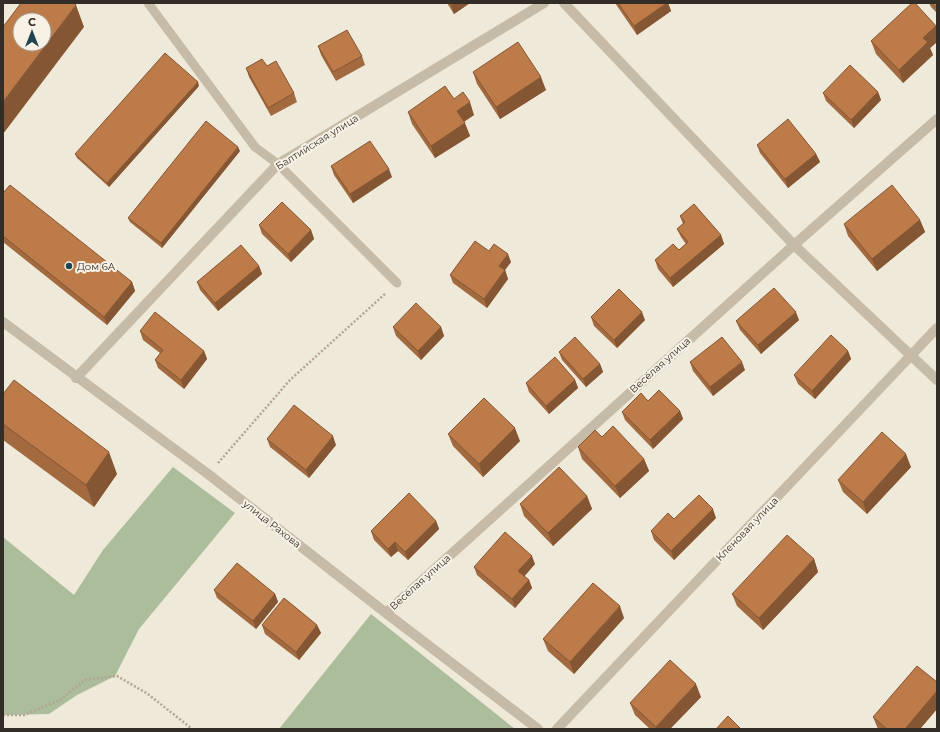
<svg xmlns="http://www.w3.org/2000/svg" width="940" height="732" viewBox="0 0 940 732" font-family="Montserrat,sans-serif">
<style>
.green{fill:#abbd9b}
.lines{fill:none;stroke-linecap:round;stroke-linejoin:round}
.path{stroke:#b2a591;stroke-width:2.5;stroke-dasharray:2 2;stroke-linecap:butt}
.service{stroke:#c6bba6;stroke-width:9}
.minor{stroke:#c6bba6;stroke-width:10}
.wall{fill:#a36a3f}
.shaded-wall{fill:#845633}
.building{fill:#bd7b49;stroke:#845633;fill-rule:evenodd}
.poi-dot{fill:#1f4551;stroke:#f7f2e5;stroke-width:1.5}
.labels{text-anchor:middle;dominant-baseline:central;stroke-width:4;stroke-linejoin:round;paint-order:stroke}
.street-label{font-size:10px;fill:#332d27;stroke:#f7f2e5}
.poi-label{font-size:10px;fill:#332d27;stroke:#f7f2e5;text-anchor:start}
</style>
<rect width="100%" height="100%" fill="#efe9d9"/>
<path class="green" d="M 173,467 L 235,513 L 139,629 L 115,676 L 77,695 L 49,714 L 3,715 L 3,537 L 74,595 L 103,550 Z
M 371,614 L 515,729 L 279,729 Z"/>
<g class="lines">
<path class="path" d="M 218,463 L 290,380 L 386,293
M 3,715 L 24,715 L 60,700 L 85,680 L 117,676 L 148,694 L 192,729"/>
<path class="service" d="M 148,3 L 255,147 L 278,164 L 397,283"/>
<path class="minor" d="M 564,3 L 794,245 L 937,380
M 3,322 L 208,474 L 386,613 L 538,729
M 76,378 L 278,164 L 544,3
M 386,613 L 794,245 L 937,119
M 557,729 L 937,328"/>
</g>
<path class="wall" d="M 447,3 L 470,3 L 454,14 Z
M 615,3 L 668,3 L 671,11 L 637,35 Z
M 929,3 L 937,3 L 937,13 L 931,7 Z
M 936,26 L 937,29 L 937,42 L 930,48 L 933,55 L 903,83 L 876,54 L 871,41 Z
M 318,46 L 362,56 L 365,65 L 336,81 L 321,55 Z
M 267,66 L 294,93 L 297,102 L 271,116 L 249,77 L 246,68 Z
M 473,72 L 546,90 L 500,119 L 477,84 Z
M 199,86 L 109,187 L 77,158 L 75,154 Z
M 878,92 L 881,100 L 854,128 L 826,101 L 823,93 Z
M 454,99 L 474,115 L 464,122 L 470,136 L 435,158 L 412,124 L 408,112 Z
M 757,145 L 816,154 L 820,162 L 788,188 L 760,153 Z
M 240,151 L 162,248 L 130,222 L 128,218 Z
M 331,166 L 392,177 L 353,203 L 334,175 Z
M 3,193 L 132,282 L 135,291 L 107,325 L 3,242 Z
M 680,216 L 721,235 L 724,244 L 673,287 L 658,269 L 655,260 L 679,250 L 686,244 L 681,237 L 677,229 L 683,224 Z
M 920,220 L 925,232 L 877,271 L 848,236 L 844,224 Z
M 259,225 L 311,230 L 314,239 L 291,262 L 262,234 Z
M 489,251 L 511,262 L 505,270 L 508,279 L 487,308 L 453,283 L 450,275 Z
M 259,266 L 262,274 L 218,311 L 200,290 L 197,282 Z
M 591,317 L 645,320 L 617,348 L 594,326 Z
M 799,320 L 761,354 L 740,330 L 736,321 Z
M 393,327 L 441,327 L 444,336 L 421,360 L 396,336 Z
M 140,331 L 204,351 L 207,359 L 184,389 L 158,368 L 155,360 L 160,353 L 143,340 Z
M 848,351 L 851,359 L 815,399 L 798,384 L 794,375 Z
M 559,352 L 600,364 L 603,372 L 586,387 L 562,360 Z
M 690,362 L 745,370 L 713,396 L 693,371 Z
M 575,380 L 578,388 L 549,414 L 529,392 L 526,383 Z
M 3,394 L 117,474 L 94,507 L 3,440 Z
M 648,401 L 680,411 L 683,419 L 653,449 L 625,420 L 622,412 Z
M 448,434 L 520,441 L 483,477 L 453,446 Z
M 602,437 L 644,459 L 649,471 L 620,498 L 582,459 L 578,447 Z
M 267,439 L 336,445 L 309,478 L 270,447 Z
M 911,467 L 867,514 L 843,492 L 838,480 Z
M 587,496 L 592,509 L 553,546 L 524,516 L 520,504 Z
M 716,518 L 674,560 L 654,540 L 651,531 Z
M 436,521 L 439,529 L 408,560 L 398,551 L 391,557 L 374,540 L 371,531 Z
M 814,559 L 818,572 L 763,630 L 737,606 L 732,594 Z
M 535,564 L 524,576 L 529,580 L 532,588 L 515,608 L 477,575 L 474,567 Z
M 214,590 L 275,594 L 278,602 L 256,629 L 217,598 Z
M 624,618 L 574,674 L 548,651 L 543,639 Z
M 262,625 L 317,625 L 321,633 L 299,660 L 265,634 Z
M 937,682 L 937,709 L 920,729 L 878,729 L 873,717 Z
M 701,697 L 670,729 L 650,729 L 635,715 L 630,703 Z"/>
<path class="shaded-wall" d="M 454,3 L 470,3 L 454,14 L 451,5 Z
M 667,3 L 668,3 L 671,11 L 637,35 L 634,26 Z
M 76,5 L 84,27 L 3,134 L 3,102 Z
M 936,26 L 937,29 L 937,42 L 930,48 L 933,55 L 903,83 L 899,70 L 923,38 Z
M 541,77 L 546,90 L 500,119 L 496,107 Z
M 198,82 L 199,86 L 109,187 L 107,183 Z
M 878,92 L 881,100 L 854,128 L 851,120 Z
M 470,102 L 474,115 L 461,123 L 457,111 Z
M 465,123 L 470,136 L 435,158 L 431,146 Z
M 238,147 L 240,151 L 162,248 L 161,243 Z
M 816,154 L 820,162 L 788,188 L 785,179 Z
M 389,169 L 392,177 L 353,203 L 350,194 Z
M 920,220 L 925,232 L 877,271 L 872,259 Z
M 311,230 L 314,239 L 291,262 L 288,254 Z
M 721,235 L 724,244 L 673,287 L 670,278 Z
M 508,254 L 511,262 L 502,274 L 499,266 Z
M 259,266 L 262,274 L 218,311 L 215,303 Z
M 505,270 L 508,279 L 487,308 L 484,299 Z
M 132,282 L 135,291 L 107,325 L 104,317 Z
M 642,312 L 645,320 L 617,348 L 614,340 Z
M 796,312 L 799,320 L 761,354 L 758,345 Z
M 441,327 L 444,336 L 421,360 L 418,351 Z
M 204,351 L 207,359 L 184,389 L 181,380 Z
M 848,351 L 851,359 L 815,399 L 812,391 Z
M 742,362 L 745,370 L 713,396 L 710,387 Z
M 600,364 L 603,372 L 586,387 L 583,379 Z
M 575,380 L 578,388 L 549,414 L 546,406 Z
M 680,411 L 683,419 L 653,449 L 650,440 Z
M 515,428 L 520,441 L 483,477 L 479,464 Z
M 333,436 L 336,445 L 309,478 L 306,470 Z
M 109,452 L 117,474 L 94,507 L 86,485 Z
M 906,454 L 911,467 L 867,514 L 863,502 Z
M 644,459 L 649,471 L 620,498 L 615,486 Z
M 587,496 L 592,509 L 553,546 L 548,533 Z
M 713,509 L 716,518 L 674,560 L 671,551 Z
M 436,521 L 439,529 L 408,560 L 405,552 Z
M 395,542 L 398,551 L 391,557 L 388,549 Z
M 532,556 L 535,564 L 522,579 L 518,571 Z
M 814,559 L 818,572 L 763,630 L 759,618 Z
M 529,580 L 532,588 L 515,608 L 512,599 Z
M 275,594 L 278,602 L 256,629 L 253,621 Z
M 620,606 L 624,618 L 574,674 L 570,662 Z
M 317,625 L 321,633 L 299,660 L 296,652 Z
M 696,684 L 701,697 L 670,729 L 657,729 L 656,727 Z
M 937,691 L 937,709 L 920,729 L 905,729 Z"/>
<path class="building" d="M 21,3 L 74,3 L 76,5 L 3,102 L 3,27 ZM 20,20 L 44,20 L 44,44 L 20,44 Z
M 618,3 L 667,3 L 634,26 Z
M 912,3 L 915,3 L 936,26 L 923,38 L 928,42 L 899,70 L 871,41 Z
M 932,3 L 937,3 L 937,8 Z
M 347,30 L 362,56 L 333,72 L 318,46 Z
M 518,42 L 541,77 L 496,107 L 473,72 Z
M 165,53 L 198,82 L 107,183 L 75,154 Z
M 262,59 L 267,66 L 276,61 L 294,93 L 268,108 L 246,68 Z
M 850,65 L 878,92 L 851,120 L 823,93 Z
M 445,86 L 454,99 L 463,92 L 470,102 L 457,111 L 465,123 L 431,146 L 408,112 Z
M 788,119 L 816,154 L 785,179 L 757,145 Z
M 206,121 L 238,147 L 161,243 L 128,218 Z
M 370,141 L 389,169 L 350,194 L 331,166 Z
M 10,185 L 132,282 L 104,317 L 3,236 L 3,193 Z
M 892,185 L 920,220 L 872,259 L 844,224 Z
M 282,202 L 311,230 L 288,254 L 259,225 Z
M 694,204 L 721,235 L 670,278 L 655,260 L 673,244 L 679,250 L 688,242 L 677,229 L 685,222 L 680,216 Z
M 475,241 L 489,251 L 494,244 L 508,254 L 499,266 L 505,270 L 484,299 L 450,275 Z
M 241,245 L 259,266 L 215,303 L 197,282 Z
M 774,288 L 796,312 L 758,345 L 736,321 Z
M 619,289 L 642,312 L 614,340 L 591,317 Z
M 416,303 L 441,327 L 418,351 L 393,327 Z
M 155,312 L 204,351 L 181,380 L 155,360 L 163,350 L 140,331 Z
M 831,335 L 848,351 L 812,391 L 794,375 Z
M 575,337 L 600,364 L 583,379 L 559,352 Z
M 722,337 L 742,362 L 710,387 L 690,362 Z
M 555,357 L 575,380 L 546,406 L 526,383 Z
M 14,380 L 109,452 L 86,485 L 3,424 L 3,394 Z
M 659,390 L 680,411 L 650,440 L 622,412 L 641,393 L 648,401 Z
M 484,398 L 515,428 L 479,464 L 448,434 Z
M 294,405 L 333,436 L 306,470 L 267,439 Z
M 613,426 L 644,459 L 615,486 L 578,447 L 595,430 L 602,437 Z
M 882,432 L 906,454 L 863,502 L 838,480 Z
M 559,467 L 587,496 L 548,533 L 520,504 Z
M 409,493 L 436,521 L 405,552 L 395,542 L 388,549 L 371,531 Z
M 699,495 L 713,509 L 671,551 L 651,531 L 668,513 L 674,519 Z
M 505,532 L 532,556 L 518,571 L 529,580 L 512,599 L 474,567 Z
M 787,535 L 814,559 L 759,618 L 732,594 Z
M 237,563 L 275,594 L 253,621 L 214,590 Z
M 593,583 L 620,606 L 570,662 L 543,639 Z
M 284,598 L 317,625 L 296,652 L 262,625 Z
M 670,660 L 696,684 L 656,727 L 630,703 Z
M 917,666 L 937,682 L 937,691 L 905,729 L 887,729 L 873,717 Z
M 728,716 L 741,729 L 716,729 Z"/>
<circle class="poi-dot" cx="69" cy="266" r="4"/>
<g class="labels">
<g class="street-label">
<text transform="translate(317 142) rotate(-32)">Балтийская улица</text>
<text transform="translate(660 365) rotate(-42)">Весёлая улица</text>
<text transform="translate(272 524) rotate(38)">улица Рахова</text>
<text transform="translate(747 529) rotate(-46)">Кленовая улица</text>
<text transform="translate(420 582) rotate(-42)">Весёлая улица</text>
</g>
<g class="poi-label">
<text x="77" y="266">Дом 6А</text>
</g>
</g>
<rect width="940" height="732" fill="none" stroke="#332d27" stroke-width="8"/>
<g transform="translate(32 32)"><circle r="19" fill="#f7f2e5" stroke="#a9a399"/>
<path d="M0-3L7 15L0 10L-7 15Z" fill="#1f4551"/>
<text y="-6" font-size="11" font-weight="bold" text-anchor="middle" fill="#332d27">С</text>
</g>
</svg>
